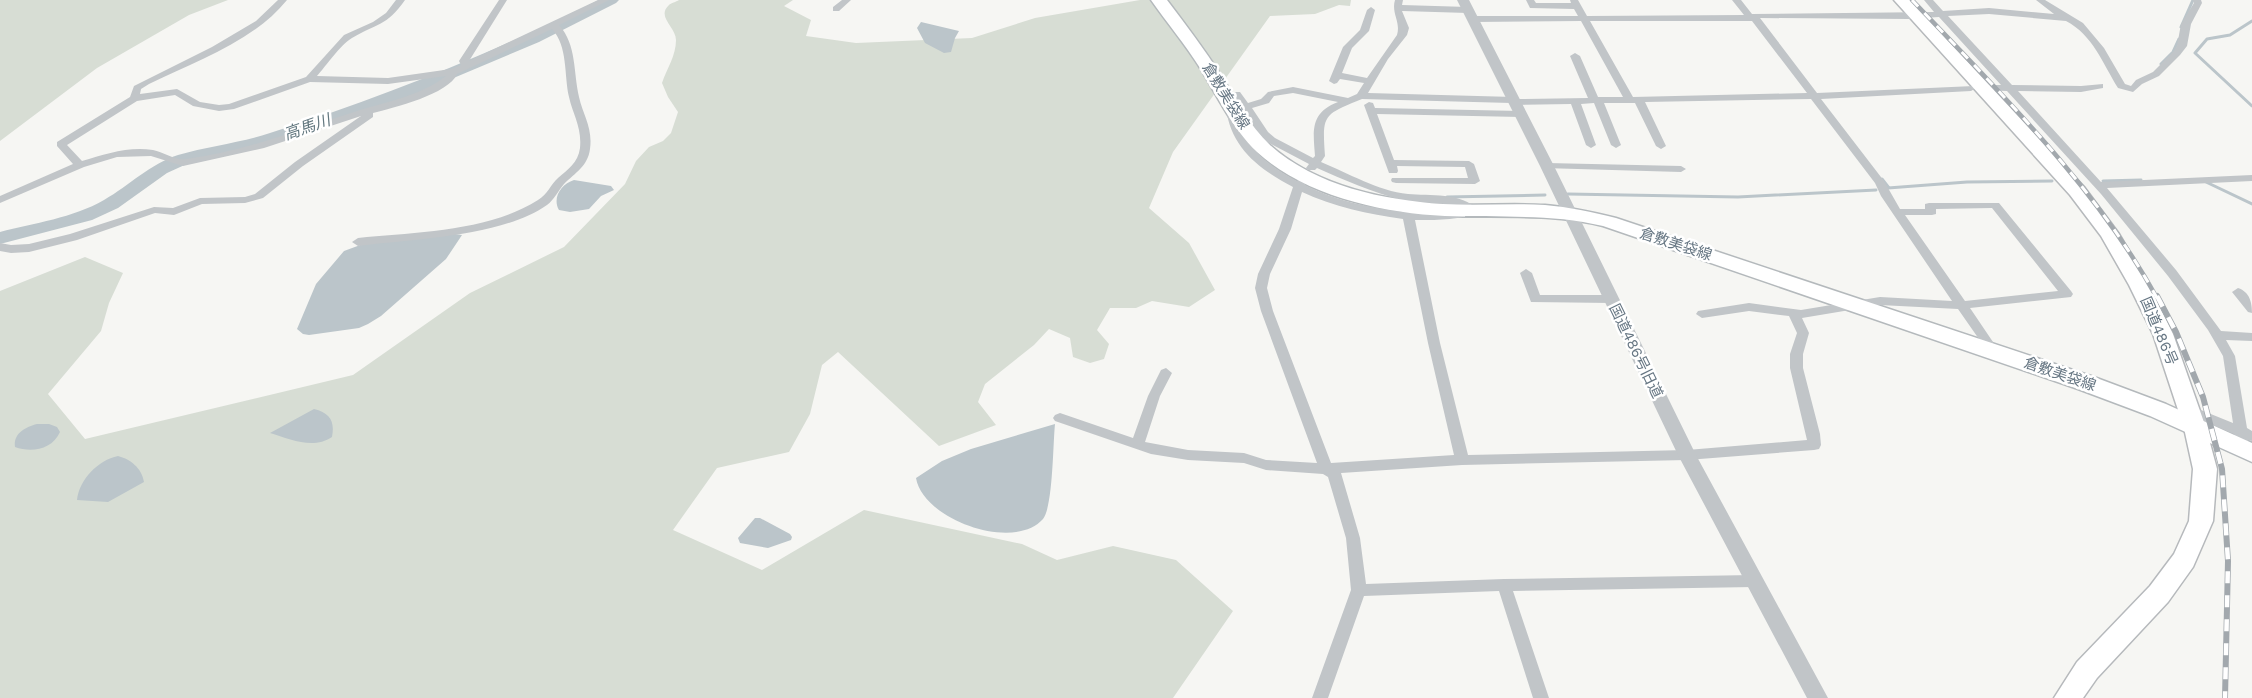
<svg xmlns="http://www.w3.org/2000/svg" width="2252" height="698" viewBox="0 0 2252 698" font-family="'Work Sans','Noto Sans JP',sans-serif">
<style>
.green{fill:#d7ddd4}
.water{fill:#bbc5ca}
.lines{fill:none;stroke-linecap:round;stroke-linejoin:round}
.stream{stroke:#bbc5ca;stroke-width:3}
.river{fill:#bbc5ca;fill-rule:evenodd}
.primary-casing{stroke:#b4b9bc;stroke-width:3}
.trunk-casing{stroke:#b6b9bc;stroke-width:3}
.minor{fill:#c1c5c8;fill-rule:evenodd}
.tertiary{fill:#c1c5c8;fill-rule:evenodd}
.primary{fill:#fff;fill-rule:evenodd}
.trunk{fill:#fff;fill-rule:evenodd}
.rail-far1-casing{stroke:#a2a8ad;stroke-width:4.5}
.rail-casing{stroke:#a2a8ad;stroke-width:6}
.rail-far1{stroke:#fff;stroke-width:3;stroke-dasharray:9;stroke-linecap:butt}
.rail{stroke:#fff;stroke-width:4.5;stroke-dasharray:12;stroke-linecap:butt}
.labels{text-anchor:middle;dominant-baseline:central;stroke-width:5;stroke-linejoin:round;paint-order:stroke}
.street-label{font-size:15px;fill:#667683;stroke:#fff}
.water-label{font-size:16px;font-style:italic;fill:#62777f;stroke:#fff}
</style>
<rect width="100%" height="100%" fill="#f6f6f3"/>
<path class="green" d="M 0,0 L 228,0 L 189,15 L 97,68 L 0,141 Z
M 679,0 L 793,0 L 784,6 L 811,20 L 806,36 L 856,43 L 972,38 L 1035,18 L 1140,0 L 1351,0 L 1350,6 L 1339,5 L 1315,14 L 1270,16 L 1173,152 L 1149,208 L 1189,243 L 1215,290 L 1189,307 L 1152,301 L 1136,308 L 1110,308 L 1097,330 L 1109,344 L 1104,359 L 1090,363 L 1073,357 L 1070,338 L 1049,329 L 1034,345 L 985,384 L 978,402 L 996,425 L 939,446 L 838,352 L 822,365 L 810,414 L 789,452 L 717,468 L 673,530 L 762,570 L 864,510 L 1022,544 L 1057,560 L 1113,546 L 1176,560 L 1233,611 L 1173,698 L 0,698 L 0,291 L 85,257 L 123,273 L 109,303 L 101,331 L 48,394 L 85,439 L 353,375 L 470,293 L 564,247 L 625,184 L 636,161 L 649,147 L 663,141 L 671,133 L 678,112 L 668,97 L 662,83 C 667,68 676,56 676,40 C 676,27 656,17 669,5 C 671,3 676,2 679,0 Z"/>
<path class="water" d="M 921,22 L 959,31 L 955,38 L 951,52 L 944,53 L 925,43 L 917,28 Z
M 574,180 L 611,186 L 614,190 L 601,196 L 589,209 L 570,212 L 559,210 C 552,198 561,184 574,180 Z
M 455,234 L 462,235 L 446,259 L 381,316 L 368,324 L 359,328 L 309,335 L 303,334 L 297,329 L 316,284 L 344,251 L 363,244 Z
M 314,409 C 330,413 335,421 332,437 C 313,450 290,439 270,433 Z
M 37,424 L 49,424 L 57,427 L 60,432 C 52,450 31,453 15,447 C 13,434 25,427 37,424 Z
M 1055,424 C 1053,442 1053,507 1043,519 C 1014,552 923,520 916,478 L 942,461 L 971,449 Z
M 118,456 C 130,459 142,468 144,482 L 108,502 L 77,500 C 79,480 98,460 118,456 Z
M 755,518 L 760,518 L 790,534 L 792,537 L 791,540 L 768,548 L 740,543 L 738,538 Z"/>
<g class="lines">
<path class="stream" d="M 2252,21 L 2230,35 L 2207,39 L 2195,53 L 2252,106
M 2181,27 L 2193,0
M 2161,64 L 2173,52 L 2179,39
M 1882,179 L 1889,188
M 2103,181 L 2141,180
M 2206,182 L 2252,204
M 1888,188 L 1967,182 L 2052,181
M 1568,194 L 1738,197 L 1876,190
M 1447,197 L 1545,195"/>
<path class="river" d="M 599,0 L 619,0 L 616,3 L 539,42 L 406,98 L 282,141 L 234,154 L 189,163 L 167,173 L 118,208 L 92,220 L 0,244 L 0,232 C 34,223 73,218 104,200 C 130,185 150,164 178,155 C 208,146 240,143 270,133 C 383,97 493,53 599,0 Z"/>
<g class="primary-casing">
<path id="primary" d="M 1151,0 L 1167,0 C 1186,25 1205,50 1222,77 C 1237,101 1249,125 1270,145 C 1316,186 1383,200 1443,204 C 1477,206 1511,203 1545,205 C 1569,207 1592,212 1616,218 L 2094,377 L 2166,404 L 2252,443 L 2252,462 L 2150,416 L 2078,389 L 1603,226 C 1550,213 1498,218 1445,216 C 1382,213 1305,196 1257,152 C 1232,128 1218,97 1200,68 C 1185,44 1167,23 1151,0 Z"/>
</g>
<g class="trunk-casing">
<path id="trunk" d="M 1894,0 L 1910,0 L 2084,187 L 2119,234 L 2149,285 L 2173,334 L 2206,428 L 2217,469 L 2213,521 L 2193,567 L 2168,602 L 2097,678 L 2083,698 L 2054,698 L 2077,662 L 2150,586 L 2174,554 L 2189,521 L 2193,469 L 2184,428 L 2153,334 L 2129,285 L 2101,236 L 2070,195 Z"/>
</g>
<path class="minor" d="M 278,0 L 287,0 C 254,41 196,61 149,84 L 141,89 L 140,94 L 177,89 L 200,102 L 219,105 L 229,104 L 306,77 L 344,35 L 373,22 L 386,13 L 396,0 L 405,0 C 386,27 377,23 352,38 C 340,45 326,66 317,76 L 388,78 L 451,69 L 461,65 L 459,61 L 499,0 L 507,0 L 469,61 L 598,0 L 609,0 L 559,25 C 577,45 573,72 579,97 C 583,115 593,128 590,149 C 588,166 575,173 564,184 C 558,191 554,200 547,205 C 501,237 413,239 358,246 L 352,242 L 358,238 C 415,232 488,232 538,200 C 547,195 551,184 558,178 C 568,169 578,163 580,148 C 582,127 573,115 569,97 C 564,75 568,46 552,29 L 457,74 C 449,94 393,108 373,113 L 373,117 L 303,166 L 263,198 L 245,203 L 202,204 L 174,215 L 155,213 L 77,240 L 29,252 L 11,253 L 0,251 L 0,243 L 11,245 L 29,244 L 70,234 L 154,207 L 173,208 L 200,198 L 245,197 L 255,194 L 295,162 L 361,116 L 264,148 L 183,166 L 151,156 L 117,157 L 84,167 L 0,203 L 0,196 L 73,164 L 57,146 L 57,142 L 130,97 L 134,86 L 212,47 L 256,21 ZM 446,76 C 419,97 384,102 351,113 C 297,130 243,152 186,159 C 175,161 164,152 153,150 C 129,146 105,154 82,161 L 67,145 L 137,101 L 175,95 L 193,106 L 219,111 L 234,109 L 310,82 L 388,84 Z
M 842,0 L 851,0 L 839,11 L 833,11 L 833,7 Z
M 1395,0 L 1403,0 L 1402,5 L 1468,7 L 1472,10 L 1468,13 L 1402,11 L 1409,28 L 1407,35 L 1388,59 L 1368,93 L 1514,97 L 1518,99 L 1588,98 L 1570,56 L 1575,53 L 1580,56 L 1598,97 L 1623,97 L 1581,21 L 1473,22 L 1468,19 L 1473,16 L 1578,16 L 1574,9 L 1530,8 L 1526,0 L 1534,0 L 1536,3 L 1571,3 L 1570,0 L 1578,0 L 1587,16 L 1744,15 L 1732,0 L 1741,0 L 1752,14 L 1934,12 L 1924,0 L 1933,0 L 1943,11 L 1989,8 L 2054,14 L 2036,0 L 2045,0 L 2083,23 L 2104,48 L 2125,84 L 2131,86 L 2136,80 L 2153,72 L 2174,51 L 2177,46 L 2181,24 L 2194,3 L 2193,0 L 2201,0 L 2202,3 L 2191,24 L 2187,46 L 2180,55 L 2159,76 L 2142,84 L 2133,92 L 2118,88 C 2103,64 2093,35 2066,21 L 1989,14 L 1948,16 L 2012,85 L 2081,86 L 2103,84 L 2103,88 L 2081,92 L 2018,91 L 2101,182 L 2252,175 L 2252,181 L 2107,188 L 2176,270 L 2221,331 L 2252,333 L 2252,341 L 2226,340 L 2235,356 L 2247,428 L 2252,431 L 2252,441 L 2248,440 L 2250,448 L 2248,452 L 2238,452 L 2234,434 L 2186,414 L 2184,411 L 2186,408 L 2191,406 L 2233,423 L 2223,356 L 2208,330 L 2168,276 L 2101,194 L 2007,91 L 1980,90 L 1978,88 L 1983,85 L 2001,85 L 1939,17 L 1909,19 L 1760,18 L 1817,93 L 1974,86 L 1976,88 L 1971,91 L 1821,99 L 1884,181 L 1900,209 L 1925,209 L 1925,204 L 1929,203 L 1999,203 L 2071,291 L 2073,294 L 2071,297 L 1970,308 L 1993,342 L 1994,350 L 1988,354 L 1984,353 L 1981,342 L 1958,309 L 1880,305 L 1802,318 L 1809,333 L 1803,354 L 1803,368 L 1820,434 L 1821,445 L 1819,449 L 1814,450 L 1687,460 L 1462,465 L 1341,473 L 1360,538 L 1366,584 L 1504,579 L 1754,575 L 1759,577 L 1761,581 L 1759,585 L 1754,587 L 1513,591 L 1549,698 L 1533,698 L 1499,591 L 1364,596 L 1328,698 L 1312,698 L 1351,590 L 1346,538 L 1328,477 L 1323,474 L 1266,470 L 1244,463 L 1188,460 L 1151,454 L 1055,421 L 1053,418 L 1055,415 L 1060,413 L 1133,438 L 1148,396 L 1161,370 L 1166,368 L 1172,373 L 1160,396 L 1145,442 L 1188,450 L 1244,453 L 1266,460 L 1317,463 L 1261,311 L 1255,288 L 1258,274 L 1279,229 L 1293,187 C 1259,169 1231,148 1226,108 L 1231,105 L 1236,108 C 1241,145 1266,164 1297,181 L 1299,178 L 1307,178 L 1308,180 L 1305,185 C 1335,201 1369,207 1402,212 L 1403,208 L 1411,208 L 1413,213 L 1440,213 L 1462,209 C 1443,200 1421,205 1401,200 C 1372,192 1344,180 1317,168 L 1315,170 L 1307,170 L 1306,168 L 1309,164 L 1267,142 L 1260,136 L 1234,97 L 1225,98 L 1220,95 L 1225,92 L 1240,92 L 1248,103 L 1261,99 L 1268,92 L 1293,87 L 1348,98 L 1357,94 L 1364,83 L 1340,79 L 1337,83 L 1334,84 L 1329,81 L 1343,47 L 1360,30 L 1367,10 L 1371,7 L 1375,10 L 1369,31 L 1352,48 L 1342,73 L 1367,78 L 1397,35 C 1401,22 1391,13 1395,0 ZM 1590,21 L 1752,21 L 1807,93 L 1633,97 ZM 1293,93 L 1338,102 C 1310,113 1313,130 1315,156 L 1313,158 L 1275,138 L 1268,132 L 1252,108 L 1269,103 L 1274,96 ZM 1362,99 L 1511,103 L 1515,105 L 1571,104 L 1586,145 L 1591,148 L 1596,145 L 1581,104 L 1594,103 L 1611,145 L 1616,148 L 1621,145 L 1604,103 L 1635,103 L 1656,146 L 1661,149 L 1666,146 L 1645,102 L 1811,99 L 1875,183 L 1881,196 L 1952,301 L 1880,297 L 1801,310 L 1749,303 L 1698,311 L 1696,314 L 1702,318 L 1749,311 L 1789,316 L 1797,333 L 1790,354 L 1790,368 L 1807,440 L 1687,450 L 1468,455 L 1440,343 L 1415,220 C 1431,220 1466,221 1478,210 C 1462,192 1429,196 1408,194 C 1378,191 1348,173 1321,162 L 1325,156 C 1322,114 1323,115 1362,99 ZM 1302,192 C 1334,207 1368,214 1403,219 L 1428,343 L 1454,455 L 1331,463 L 1273,311 L 1267,288 L 1270,274 L 1291,229 ZM 1992,208 L 2058,291 L 1965,301 L 1905,215 L 1932,215 L 1936,214 L 1936,209 Z
M 1369,102 L 1373,103 L 1375,108 L 1521,111 L 1526,114 L 1521,117 L 1377,114 L 1394,160 L 1469,161 L 1474,164 L 1480,181 L 1475,184 L 1396,183 L 1392,182 L 1391,180 L 1392,178 L 1468,178 L 1465,167 L 1397,166 L 1398,171 L 1397,173 L 1389,173 L 1364,105 Z
M 1547,163 L 1681,166 L 1686,169 L 1681,172 L 1543,168 L 1542,166 Z
M 1526,269 L 1532,273 L 1540,295 L 1611,295 L 1617,299 L 1611,303 L 1531,302 L 1520,273 Z
M 2238,288 C 2250,292 2252,303 2252,313 L 2248,312 L 2232,292 Z"/>
<path class="tertiary" d="M 1457,0 L 1469,0 L 1554,166 L 1696,455 L 1828,698 L 1807,698 L 1678,455 L 1540,166 Z"/>
<use href="#primary" class="primary"/>
<use href="#trunk" class="trunk"/>
<g class="rail-far1-casing">
<path id="rail-far1" d="M 1912,0 C 2000,93 2095,185 2157,298"/>
</g>
<g class="rail-casing">
<path id="rail" d="M 2157,296 L 2176,332 L 2203,397 L 2222,469 L 2228,561 L 2225,698"/>
</g>
<use href="#rail-far1" class="rail-far1"/>
<use href="#rail" class="rail"/>
</g>
<g class="labels">
<g class="street-label">
<text transform="translate(1226 96) rotate(58)">倉敷美袋線</text>
<text transform="translate(1676 244) rotate(18)">倉敷美袋線</text>
<text transform="translate(2159 331) rotate(67)">国道486号</text>
<text transform="translate(1636 351) rotate(64)">国道486号旧道</text>
<text transform="translate(2060 374) rotate(19)">倉敷美袋線</text>
</g>
<g class="water-label">
<text transform="translate(307 127) rotate(-19)">高馬川</text>
</g>
</g>
</svg>
